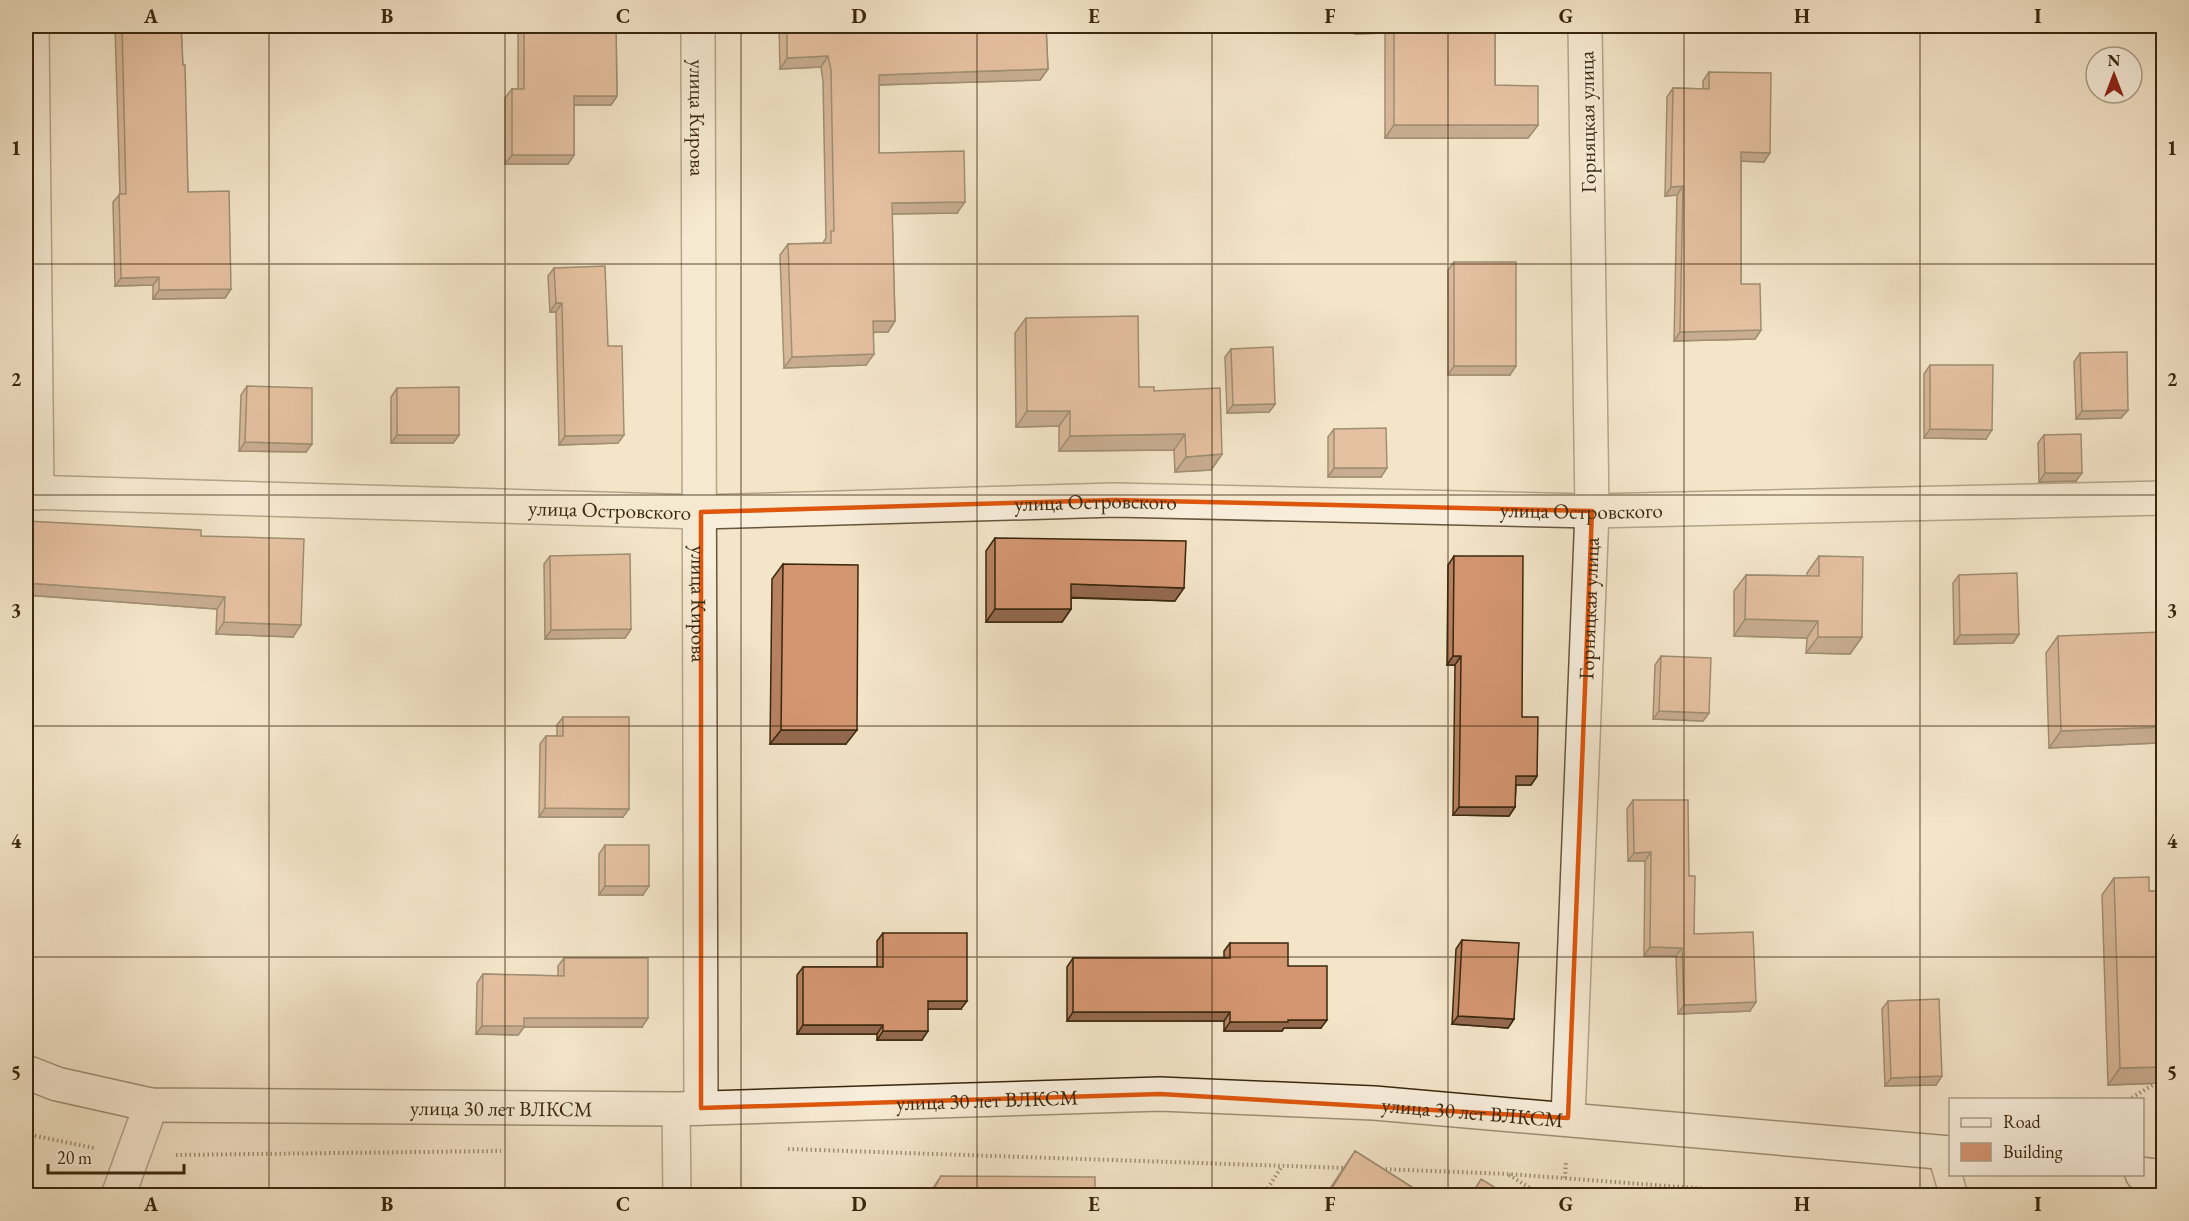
<svg xmlns="http://www.w3.org/2000/svg" width="2189" height="1221" viewBox="0 0 2189 1221" font-family="'EB Garamond',serif">
<style>
.lines{fill:none;stroke-linecap:round;stroke-linejoin:round}
.lane-casing{stroke:#68563c;stroke-width:30}
.street-casing{stroke:#68563c;stroke-width:36}
.secondary-casing{stroke:#3a270d;stroke-width:36}
.path{stroke:#3a270d;stroke-width:4;stroke-dasharray:1.5 3;stroke-linecap:butt}
.lane{stroke:#f8eedc;stroke-width:27}
.street{stroke:#f8eedc;stroke-width:33}
.secondary{stroke:#f8eedc;stroke-width:33}
.wall{fill:#b68161;stroke:#3a270d;stroke-width:1.5}
.shaded-wall{fill:#94694f;stroke:#3a270d;stroke-width:1.5}
.building{fill:#d49671;stroke:#3a270d;stroke-width:1.5}
.marked{fill:none;stroke:#df560c;stroke-width:4.5;stroke-linejoin:round}
.grid{fill:none;stroke:#3a270d;stroke-width:1.5;stroke-opacity:0.55}
.labels{text-anchor:middle;dominant-baseline:central;stroke-width:4.5;stroke-linejoin:round;paint-order:stroke}
.street-label{font-size:21px;fill:#3a270d;stroke:#f8eedc}
.neatline{fill:none;stroke:#3a270d;stroke-width:2}
.grid-label{font-size:20px;text-anchor:middle;font-weight:bold;fill:#3a270d}
</style>
<rect width="100%" height="100%" fill="#f4e5c9"/>
<filter id="stains"><feTurbulence type="fractalNoise" baseFrequency=".00333" numOctaves="4"/><feColorMatrix values="0 0 0 0 .2 0 0 0 0 .09 0 0 0 0 .02 0 0 0 .5 -.17"/></filter>
<radialGradient id="worn" r=".72"><stop offset=".6" stop-color="#630" stop-opacity="0"/><stop offset="1" stop-color="#630" stop-opacity=".3"/></radialGradient>
<g class="lines">
<g class="lane-casing">
<path id="lane" d="M 676,1109 L 677,1196
M 1941,1152 L 1954,1196"/>
</g>
<g class="street-casing">
<g id="street">
<path d="M 32,26 L 37,493"/>
<path id="s1" d="M 698,26 L 701,1108"/>
<path id="s2" d="M 26,492 L 701,512 L 1115,500 L 1592,511 L 2164,498"/>
<path id="s3" d="M 1568,1118 L 1592,511 L 1585,26"/>
<path d="M 118,1196 L 151,1105"/>
</g>
</g>
<g class="secondary-casing">
<g id="secondary">
<path id="s4" d="M 26,1072 L 57,1084 L 151,1105 L 676,1109 L 1160,1094 L 1374,1103 L 1950,1153"/>
<path d="M 2142,1174 L 2164,1177"/>
</g>
</g>
<path class="path" d="M 2128,1100 L 2156,1083
M 26,1134 L 94,1148
M 788,1149 L 1347,1168
M 176,1155 L 501,1151
M 1381,1169 L 1509,1174 L 1800,1196
M 1509,1175 L 1543,1196
M 1565,1178 L 1566,1161
M 1263,1196 L 1282,1166"/>
<use href="#lane" class="lane"/>
<use href="#street" class="street"/>
<use href="#secondary" class="secondary"/>
</g>
<path class="wall" d="M 115,26 L 181,26 L 188,192 L 231,289 L 225,298 L 153,299 L 153,285 L 115,286 L 113,202 L 120,194 Z
M 518,26 L 616,26 L 617,96 L 611,105 L 574,105 L 574,155 L 568,164 L 505,164 L 505,98 L 512,89 L 518,89 Z
M 779,26 L 1046,26 L 1048,69 L 1040,80 L 879,85 L 879,153 L 957,213 L 892,214 L 895,321 L 888,332 L 874,332 L 866,365 L 784,368 L 780,255 L 788,244 L 823,243 L 826,238 L 823,81 L 821,67 L 780,69 Z
M 1355,26 L 1495,26 L 1495,85 L 1538,125 L 1528,138 L 1385,138 L 1385,33 L 1355,34 Z
M 1709,72 L 1764,162 L 1741,161 L 1741,284 L 1761,330 L 1755,339 L 1674,341 L 1677,195 L 1665,196 L 1667,97 L 1673,88 L 1703,89 L 1703,81 Z
M 1454,262 L 1510,375 L 1448,375 L 1448,270 Z
M 554,268 L 608,346 L 618,443 L 559,445 L 556,312 L 550,312 L 548,276 Z
M 1026,318 L 1139,387 L 1154,391 L 1222,454 L 1211,470 L 1175,472 L 1174,450 L 1059,451 L 1059,426 L 1016,427 L 1015,333 Z
M 1231,349 L 1275,404 L 1269,412 L 1227,413 L 1225,357 Z
M 2080,353 L 2128,410 L 2121,418 L 2076,419 L 2074,362 Z
M 1930,365 L 1986,439 L 1924,438 L 1924,374 Z
M 247,386 L 306,452 L 239,451 L 241,395 Z
M 397,388 L 459,435 L 453,443 L 391,443 L 391,397 Z
M 1334,429 L 1381,477 L 1328,477 L 1328,437 Z
M 2044,435 L 2076,481 L 2039,482 L 2038,443 Z
M 26,521 L 201,536 L 293,637 L 216,634 L 217,609 L 26,595 Z
M 995,538 L 1175,601 L 1071,598 L 1071,609 L 1062,622 L 986,622 L 986,551 Z
M 550,556 L 631,629 L 625,638 L 545,639 L 544,564 Z
M 1454,556 L 1522,717 L 1537,776 L 1531,785 L 1516,785 L 1515,807 L 1509,816 L 1453,815 L 1455,665 L 1447,665 L 1448,565 Z
M 1819,556 L 1862,637 L 1850,654 L 1806,653 L 1807,638 L 1734,636 L 1734,591 L 1746,575 L 1807,576 L 1807,573 Z
M 783,564 L 846,744 L 770,744 L 772,579 Z
M 1959,575 L 2019,634 L 2013,643 L 1954,644 L 1953,583 Z
M 2058,636 L 2156,743 L 2049,748 L 2046,653 Z
M 1661,656 L 1709,713 L 1703,721 L 1653,719 L 1655,665 Z
M 563,717 L 623,817 L 539,817 L 540,744 L 546,736 L 557,736 L 557,725 Z
M 1633,800 L 1689,876 L 1694,934 L 1750,1011 L 1678,1014 L 1676,956 L 1644,956 L 1645,861 L 1628,861 L 1627,809 Z
M 605,845 L 643,895 L 599,895 L 599,854 Z
M 2114,878 L 2149,891 L 2163,891 L 2163,1083 L 2108,1085 L 2102,895 Z
M 883,933 L 961,1009 L 928,1009 L 922,1040 L 877,1040 L 877,1034 L 797,1034 L 797,975 L 803,967 L 877,967 L 877,941 Z
M 1462,940 L 1514,1019 L 1508,1028 L 1452,1024 L 1456,949 Z
M 1230,943 L 1288,966 L 1321,1028 L 1284,1028 L 1282,1031 L 1224,1031 L 1224,1021 L 1067,1021 L 1067,967 L 1073,958 L 1224,958 L 1224,951 Z
M 564,958 L 642,1027 L 524,1027 L 518,1035 L 476,1034 L 477,983 L 483,974 L 558,976 L 558,966 Z
M 1888,1001 L 1936,1085 L 1885,1086 L 1882,1009 Z
M 1355,1151 L 1426,1196 L 1325,1196 Z
M 941,1176 L 1095,1196 L 928,1196 Z"/>
<path class="shaded-wall" d="M 1361,26 L 1390,26 L 1385,33 L 1355,34 Z
M 828,56 L 821,67 L 780,69 L 787,58 Z
M 1048,69 L 1040,80 L 872,85 L 879,75 Z
M 574,96 L 617,96 L 611,105 L 568,105 Z
M 1394,125 L 1538,125 L 1528,138 L 1385,138 Z
M 1741,152 L 1770,153 L 1764,162 L 1735,161 Z
M 512,155 L 574,155 L 568,164 L 505,164 Z
M 1683,186 L 1677,195 L 1665,196 L 1671,187 Z
M 965,202 L 957,213 L 884,214 L 892,203 Z
M 159,277 L 153,285 L 115,286 L 121,278 Z
M 231,289 L 225,298 L 153,299 L 159,290 Z
M 556,303 L 562,303 L 556,312 L 550,312 Z
M 873,321 L 895,321 L 888,332 L 866,332 Z
M 1761,330 L 1755,339 L 1674,341 L 1680,332 Z
M 874,354 L 866,365 L 784,368 L 792,357 Z
M 1454,366 L 1516,366 L 1510,375 L 1448,375 Z
M 1275,404 L 1269,412 L 1227,413 L 1233,405 Z
M 2128,410 L 2121,418 L 2076,419 L 2082,411 Z
M 1027,411 L 1070,411 L 1059,426 L 1016,427 Z
M 1930,429 L 1992,430 L 1986,439 L 1924,438 Z
M 1185,434 L 1174,450 L 1059,451 L 1070,436 Z
M 397,435 L 459,435 L 453,443 L 391,443 Z
M 624,435 L 618,443 L 559,445 L 565,436 Z
M 245,442 L 312,444 L 306,452 L 239,451 Z
M 1222,454 L 1211,470 L 1175,472 L 1186,457 Z
M 1334,468 L 1387,468 L 1381,477 L 1328,477 Z
M 2045,473 L 2082,473 L 2076,481 L 2039,482 Z
M 26,583 L 225,597 L 217,609 L 26,595 Z
M 1071,584 L 1184,588 L 1175,601 L 1062,597 Z
M 995,609 L 1071,609 L 1062,622 L 986,622 Z
M 1745,619 L 1818,621 L 1807,638 L 1734,636 Z
M 224,622 L 301,625 L 293,637 L 216,634 Z
M 631,629 L 625,638 L 545,639 L 551,630 Z
M 2019,634 L 2013,643 L 1954,644 L 1960,635 Z
M 1818,637 L 1862,637 L 1850,654 L 1806,653 Z
M 1453,656 L 1461,656 L 1455,665 L 1447,665 Z
M 1659,711 L 1709,713 L 1703,721 L 1653,719 Z
M 2163,727 L 2163,733 L 2156,743 L 2049,748 L 2061,731 Z
M 781,730 L 857,730 L 846,744 L 770,744 Z
M 1516,776 L 1537,776 L 1531,785 L 1510,785 Z
M 1459,807 L 1515,807 L 1509,816 L 1453,815 Z
M 545,808 L 629,809 L 623,817 L 539,817 Z
M 1651,852 L 1645,861 L 1628,861 L 1634,853 Z
M 605,886 L 649,886 L 643,895 L 599,895 Z
M 1650,947 L 1682,948 L 1676,956 L 1644,956 Z
M 928,1001 L 967,1001 L 961,1009 L 922,1009 Z
M 1756,1002 L 1750,1011 L 1678,1014 L 1684,1005 Z
M 1073,1012 L 1230,1012 L 1224,1021 L 1067,1021 Z
M 1458,1016 L 1514,1019 L 1508,1028 L 1452,1024 Z
M 524,1018 L 648,1018 L 642,1027 L 524,1027 L 518,1035 L 476,1034 L 482,1026 Z
M 1288,1020 L 1327,1020 L 1321,1028 L 1284,1028 L 1282,1031 L 1224,1031 L 1230,1022 Z
M 803,1025 L 883,1025 L 877,1034 L 797,1034 Z
M 883,1031 L 928,1031 L 922,1040 L 877,1040 Z
M 2163,1067 L 2163,1083 L 2108,1085 L 2120,1068 Z
M 1942,1076 L 1936,1085 L 1885,1086 L 1891,1078 Z"/>
<path class="building" d="M 122,26 L 181,26 L 183,65 L 185,65 L 188,192 L 229,191 L 231,289 L 159,290 L 159,277 L 121,278 L 119,194 L 126,194 Z
M 524,26 L 616,26 L 617,96 L 574,96 L 574,155 L 512,155 L 512,89 L 524,89 Z
M 787,26 L 1046,26 L 1048,69 L 879,75 L 879,153 L 964,151 L 965,202 L 892,203 L 895,321 L 873,321 L 874,354 L 792,357 L 788,244 L 831,243 L 831,231 L 834,231 L 831,70 L 828,56 L 787,58 Z
M 1394,26 L 1495,26 L 1495,85 L 1538,86 L 1538,125 L 1394,125 Z
M 1709,72 L 1771,73 L 1770,153 L 1741,152 L 1741,284 L 1760,284 L 1761,330 L 1680,332 L 1683,186 L 1671,187 L 1673,88 L 1709,89 Z
M 1454,262 L 1516,262 L 1516,366 L 1454,366 Z
M 605,266 L 608,346 L 622,346 L 624,435 L 565,436 L 562,303 L 556,303 L 554,268 Z
M 1138,316 L 1139,387 L 1154,387 L 1154,391 L 1220,388 L 1222,454 L 1186,457 L 1185,434 L 1070,436 L 1070,411 L 1027,411 L 1026,318 Z
M 1273,347 L 1275,404 L 1233,405 L 1231,349 Z
M 2127,352 L 2128,410 L 2082,411 L 2080,353 Z
M 1930,365 L 1993,365 L 1992,430 L 1930,429 Z
M 247,386 L 312,388 L 312,444 L 245,442 Z
M 459,387 L 459,435 L 397,435 L 397,388 Z
M 1386,428 L 1387,468 L 1334,468 L 1334,429 Z
M 2081,434 L 2082,473 L 2045,473 L 2044,435 Z
M 26,521 L 201,530 L 201,536 L 304,539 L 301,625 L 224,622 L 225,597 L 26,583 Z
M 995,538 L 1186,541 L 1184,588 L 1071,584 L 1071,609 L 995,609 Z
M 630,554 L 631,629 L 551,630 L 550,556 Z
M 1454,556 L 1523,556 L 1522,717 L 1538,717 L 1537,776 L 1516,776 L 1515,807 L 1459,807 L 1461,656 L 1453,656 Z
M 1819,556 L 1863,557 L 1862,637 L 1818,637 L 1818,621 L 1745,619 L 1746,575 L 1819,576 Z
M 783,564 L 858,565 L 857,730 L 781,730 Z
M 2017,573 L 2019,634 L 1960,635 L 1959,575 Z
M 2163,632 L 2163,727 L 2061,731 L 2058,636 Z
M 1661,656 L 1711,658 L 1709,713 L 1659,711 Z
M 563,717 L 629,717 L 629,809 L 545,808 L 546,736 L 563,736 Z
M 1633,800 L 1688,800 L 1689,876 L 1695,876 L 1694,934 L 1753,932 L 1756,1002 L 1684,1005 L 1682,948 L 1650,947 L 1651,852 L 1634,853 Z
M 605,845 L 649,845 L 649,886 L 605,886 Z
M 2149,877 L 2149,891 L 2163,891 L 2163,1067 L 2120,1068 L 2114,878 Z
M 883,933 L 967,933 L 967,1001 L 928,1001 L 928,1031 L 883,1031 L 883,1025 L 803,1025 L 803,967 L 883,967 Z
M 1462,940 L 1519,943 L 1514,1019 L 1458,1016 Z
M 1230,943 L 1288,943 L 1288,966 L 1327,966 L 1327,1020 L 1288,1020 L 1288,1022 L 1230,1022 L 1230,1012 L 1073,1012 L 1073,958 L 1230,958 Z
M 564,958 L 648,958 L 648,1018 L 524,1018 L 524,1026 L 482,1026 L 483,974 L 564,976 Z
M 1939,999 L 1942,1076 L 1891,1078 L 1888,1001 Z
M 1355,1151 L 1426,1196 L 1327,1196 Z
M 941,1176 L 1095,1177 L 1095,1196 L 930,1196 Z
M 1481,1179 L 1509,1196 L 1471,1196 Z"/>
<path d="M0 0H2189V1221H0ZM 1115,500 L 1592,511 L 1568,1118 L 1160,1094 L 701,1108 L 701,512 Z" fill="#f4e5c9" fill-opacity=".55" fill-rule="evenodd"/>
<path class="marked" d="M 1115,500 L 1592,511 L 1568,1118 L 1160,1094 L 701,1108 L 701,512 Z"/>
<path class="grid" d="M 269,26 L 269,1196M 505,26 L 505,1196M 741,26 L 741,1196M 977,26 L 977,1196M 1212,26 L 1212,1196M 1448,26 L 1448,1196M 1684,26 L 1684,1196M 1920,26 L 1920,1196M 26,264 L 2164,264M 26,495 L 2164,495M 26,726 L 2164,726M 26,957 L 2164,957"/>
<g class="labels">
<g class="street-label">
<text stroke="none"><textPath href="#s1" startOffset="92">улица Кирова</textPath></text>
<text transform="translate(1587 122) rotate(-91)">Горняцкая улица</text>
<text stroke="none"><textPath href="#s2" startOffset="1070">улица Островского</textPath></text>
<text stroke="none"><textPath href="#s2" startOffset="584">улица Островского</textPath></text>
<text stroke="none"><textPath href="#s2" startOffset="1556">улица Островского</textPath></text>
<text stroke="none"><textPath href="#s1" startOffset="578">улица Кирова</textPath></text>
<text stroke="none"><textPath href="#s3" startOffset="510">Горняцкая улица</textPath></text>
<text stroke="none"><textPath href="#s4" startOffset="966">улица 30 лет ВЛКСМ</textPath></text>
<text stroke="none"><textPath href="#s4" startOffset="480">улица 30 лет ВЛКСМ</textPath></text>
<text stroke="none"><textPath href="#s4" startOffset="1452">улица 30 лет ВЛКСМ</textPath></text>
</g>
</g>
<rect width="2189" height="1221" fill="none" stroke="#f4e5c9" stroke-width="66"/>
<rect x="1949" y="1098" width="195" height="78" fill="#f8eedc" stroke="#ac9e89" stroke-width="1.5"/>
<rect x="1961" y="1118" width="30" height="9" fill="#f8eedc" stroke="#ac9e89" stroke-width="1.5"/>
<text x="2003" y="1128" font-size="18" fill="#3a270d">Road</text>
<rect x="1961" y="1143" width="30" height="18" fill="#d49671" stroke="#ac9e89" stroke-width="1.5"/>
<text x="2003" y="1158" font-size="18" fill="#3a270d">Building</text>
<g transform="translate(2114 75)"><circle r="28" fill="#f8eedc" stroke="#ac9e89" stroke-width="1.5"/>
<path d="M0-4.5L10 22L0 15L-10 22Z" fill="#8f2418"/>
<text y="-9" font-size="16" font-weight="bold" text-anchor="middle" fill="#3a270d">N</text>
</g>
<path d="M48 1164v9h136v-9" fill="none" stroke="#3a270d" stroke-width="3"/>
<text x="57" y="1164" font-size="18" fill="#3a270d" stroke="#f8eedc" stroke-width="4.5" paint-order="stroke">20 m</text>
<rect x="33" y="33" width="2123" height="1155" class="neatline"/>
<g class="grid-label">
<text x="151" y="23">A</text>
<text x="387" y="23">B</text>
<text x="623" y="23">C</text>
<text x="859" y="23">D</text>
<text x="1094" y="23">E</text>
<text x="1330" y="23">F</text>
<text x="1566" y="23">G</text>
<text x="1802" y="23">H</text>
<text x="2038" y="23">I</text>
<text x="16" y="155">1</text>
<text x="2172" y="155">1</text>
<text x="16" y="386">2</text>
<text x="2172" y="386">2</text>
<text x="16" y="617">3</text>
<text x="2172" y="617">3</text>
<text x="16" y="848">4</text>
<text x="2172" y="848">4</text>
<text x="16" y="1079">5</text>
<text x="2172" y="1079">5</text>
<text x="151" y="1211">A</text>
<text x="387" y="1211">B</text>
<text x="623" y="1211">C</text>
<text x="859" y="1211">D</text>
<text x="1094" y="1211">E</text>
<text x="1330" y="1211">F</text>
<text x="1566" y="1211">G</text>
<text x="1802" y="1211">H</text>
<text x="2038" y="1211">I</text>
</g>
<rect width="100%" height="100%" filter="url(#stains)"/>
<rect width="100%" height="100%" fill="url(#worn)"/>
</svg>
